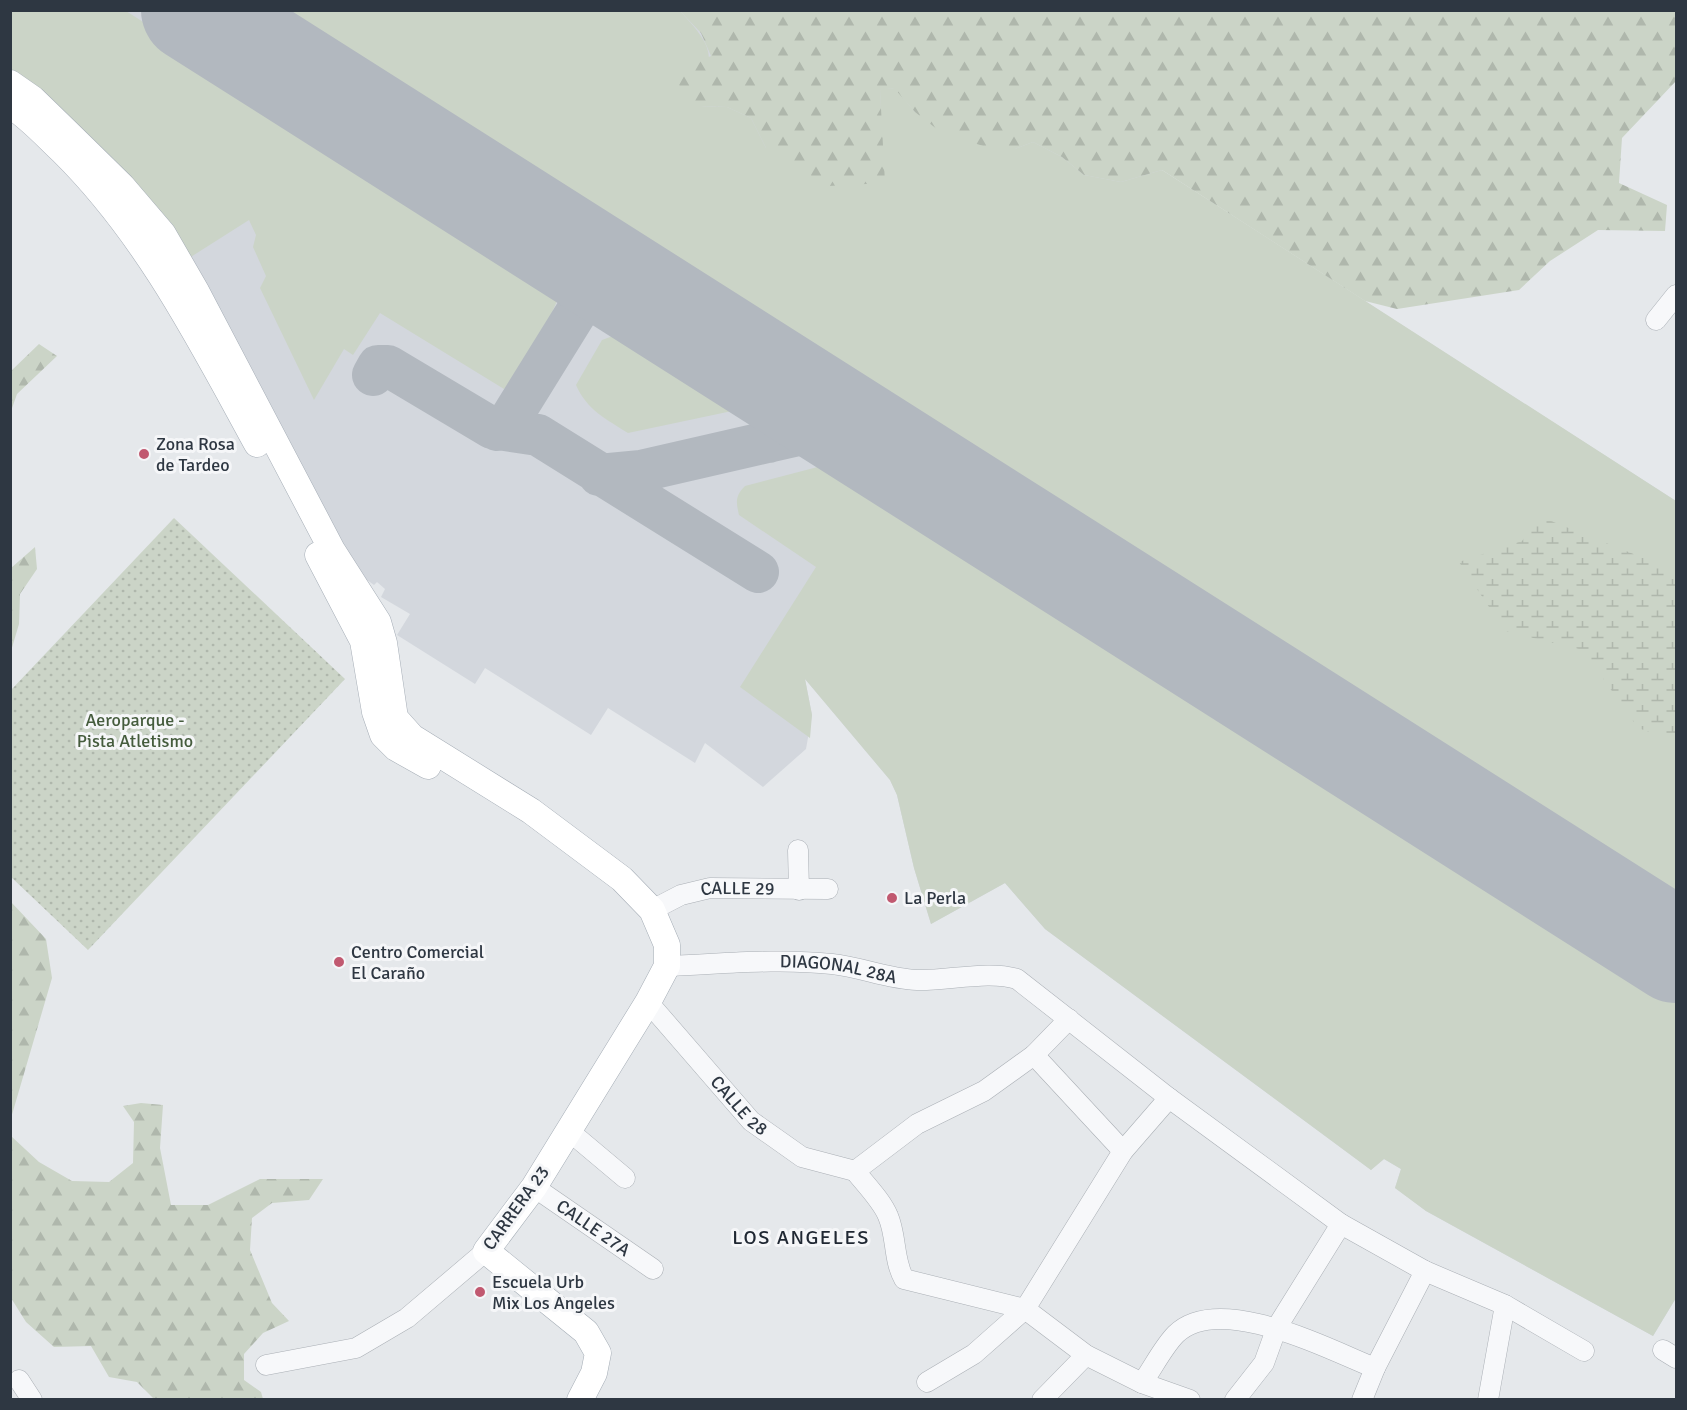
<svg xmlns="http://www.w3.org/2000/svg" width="1687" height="1410" viewBox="0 0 1687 1410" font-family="Signika,sans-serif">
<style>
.built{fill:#d3d7dd}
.grass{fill:#cbd4c7}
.forest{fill:url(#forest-firs)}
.wetland{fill:url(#wetland-marsh)}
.park{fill:url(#park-dots)}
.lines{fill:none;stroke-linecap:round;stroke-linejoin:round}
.taxiway{stroke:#b2b8bf;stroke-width:42}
.runway{stroke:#b2b8bf;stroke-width:104}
.minor-casing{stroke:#aaafb5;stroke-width:21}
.major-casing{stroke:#a5adb6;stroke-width:27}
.minor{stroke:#f7f8fa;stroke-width:20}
.major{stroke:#fff;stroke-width:26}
.poi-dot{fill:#c15970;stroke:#f5f6f8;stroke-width:2}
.labels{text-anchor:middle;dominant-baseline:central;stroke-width:6;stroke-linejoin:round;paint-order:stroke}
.poi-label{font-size:18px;fill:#2e3742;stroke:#f5f6f8;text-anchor:start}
.park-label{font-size:18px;fill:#455c3d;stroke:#f5f6f8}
.street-label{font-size:18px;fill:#2e3742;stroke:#f5f6f8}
.neighbourhood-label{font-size:20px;letter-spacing:1.5px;fill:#202833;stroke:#f5f6f8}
</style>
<defs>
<pattern id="forest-firs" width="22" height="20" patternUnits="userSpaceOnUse" patternTransform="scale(1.5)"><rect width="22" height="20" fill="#cbd4c7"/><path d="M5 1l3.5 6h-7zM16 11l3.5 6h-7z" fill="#afb7ac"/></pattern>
<pattern id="wetland-marsh" width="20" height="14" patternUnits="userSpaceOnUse" patternTransform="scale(1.5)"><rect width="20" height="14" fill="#cbd4c7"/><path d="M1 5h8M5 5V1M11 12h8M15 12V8" fill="none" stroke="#afb7ac"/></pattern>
<pattern id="park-dots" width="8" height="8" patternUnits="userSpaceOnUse" patternTransform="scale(1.5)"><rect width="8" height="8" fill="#cbd4c7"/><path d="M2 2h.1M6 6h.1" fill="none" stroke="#afb7ac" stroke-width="1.8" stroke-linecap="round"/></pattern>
</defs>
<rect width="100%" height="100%" fill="#e5e8eb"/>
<path class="built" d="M 10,11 L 913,11 L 1676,501 L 1676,1298 L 1653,1336 L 1426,1211 L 1395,1188 L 1401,1169 L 1384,1159 L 1371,1170 L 1045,929 L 1005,883 L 931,924 L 914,868 L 897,795 L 890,780 L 805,679 L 812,715 L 806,749 L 763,787 L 705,743 L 695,763 L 608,708 L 591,735 L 485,668 L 475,684 L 397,635 L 410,614 L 381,597 L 385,589 L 377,582 L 374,585 L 352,569 Z"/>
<path class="grass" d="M 10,11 L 126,11 L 562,289 C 547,326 530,359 504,389 L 380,313 L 353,355 L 344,349 L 314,400 L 260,288 L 266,276 L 253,247 L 256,235 L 249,220 L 186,260 L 11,74 Z
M 270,11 L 680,11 C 718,52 712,54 699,106 L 727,107 L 751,118 L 766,148 L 881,125 L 880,89 L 895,88 L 915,112 L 1015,149 L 1033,142 L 1062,157 L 1084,175 L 1121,182 L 1162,170 L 1676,501 L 1676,895 Z
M 613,336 L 624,342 L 732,411 L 628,433 C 606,419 587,410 576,385 L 602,340 Z
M 833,463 L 1676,990 L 1676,1298 L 1653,1336 L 1426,1211 L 1395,1188 L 1401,1169 L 1384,1159 L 1371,1170 L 1045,929 L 1005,883 L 931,924 L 914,868 L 897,795 L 890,780 L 805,679 L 812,715 L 810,738 L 740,687 L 816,567 L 739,515 C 736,502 735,496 745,486 Z"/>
<path class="forest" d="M 680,11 L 1676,11 L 1676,81 L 1622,138 L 1619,183 L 1667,205 L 1665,231 L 1598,230 L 1550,261 L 1519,290 L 1397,309 L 1365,301 L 1162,170 L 1121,182 L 1084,175 L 1062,157 L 1033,142 L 1015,149 L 996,150 L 942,133 L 915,112 L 894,88 L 880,90 L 885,183 L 828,186 L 766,148 L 751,118 L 727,107 L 699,106 L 679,85 L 688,66 L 711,56 L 701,33 Z
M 39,344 L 57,356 L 17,394 L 11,411 L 11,371 Z
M 35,547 L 37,569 L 20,594 L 19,624 L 11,651 L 11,568 Z
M 11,902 L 46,939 L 52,978 L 11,1118 Z
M 141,1103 L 163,1105 L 160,1148 L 171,1205 L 208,1205 L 260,1179 L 323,1179 L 309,1200 L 272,1203 L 252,1218 L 250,1250 L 272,1303 L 289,1321 L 263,1333 L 244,1354 L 244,1380 L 261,1392 L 263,1399 L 154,1399 L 137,1382 L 109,1377 L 91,1346 L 54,1347 L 26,1322 L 11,1298 L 11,1136 L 39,1162 L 72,1181 L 109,1182 L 133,1163 L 134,1122 L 123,1106 Z"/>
<path class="wetland" d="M 1541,517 L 1676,571 L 1676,741 L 1638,728 L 1583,650 L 1505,631 L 1459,562 L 1522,541 Z"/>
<path class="park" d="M 174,518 L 345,679 L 88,950 L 11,877 L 11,690 Z"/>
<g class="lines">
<path class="taxiway" d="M 579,308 L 605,293 L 643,295
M 373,375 L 378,366 L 388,366 L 492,428 L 538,435 L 758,572
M 497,430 L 509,421 L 579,308 C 585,284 579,267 565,246
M 769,442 C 794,425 785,394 769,375
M 599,475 L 641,471 L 820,430 L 843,430 L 870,439"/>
<path class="runway" d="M 193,10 L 1676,951"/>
<g class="minor-casing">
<g id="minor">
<path d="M 1656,320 L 1676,295"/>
<path d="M 798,850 L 799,890"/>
<path id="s1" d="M 652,910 L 681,895 L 710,888 L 828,889"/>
<path id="s2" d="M 667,966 C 722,964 778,958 832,964 C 861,967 888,979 917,980 C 948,981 989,970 1017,979 L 1169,1098 L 1341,1224 L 1425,1271 L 1505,1305 L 1584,1351"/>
<path id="s3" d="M 648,1002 L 751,1121 L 802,1157 L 855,1171"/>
<path d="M 1034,1055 L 1123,1151"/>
<path d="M 569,1131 L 625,1178"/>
<path d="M 855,1171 C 866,1185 882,1201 888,1216 C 897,1237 893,1259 904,1279 L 1025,1309 L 1086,1355 L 1142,1383 L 1190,1400"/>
<path d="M 855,1171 L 917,1124 L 984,1091 L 1034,1055 L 1069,1019"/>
<path id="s4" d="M 534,1187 L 653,1269"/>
<path d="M 1663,1350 L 1676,1358"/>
<path d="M 266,1365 L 356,1348 L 407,1318 L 486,1251"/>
<path d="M 19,1380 L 32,1400"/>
<path d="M 927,1382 L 974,1354 L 1025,1309 L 1123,1151 L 1169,1098"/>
<path d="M 1142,1383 C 1153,1368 1163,1347 1176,1334 C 1219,1292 1328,1349 1375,1368"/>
<path d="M 1042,1400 L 1086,1355"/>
<path d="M 1235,1400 L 1264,1363 L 1277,1327 L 1341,1224"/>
<path d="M 1362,1400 L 1375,1368 L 1425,1271"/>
<path d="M 1488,1400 L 1505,1305"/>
</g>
</g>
<g class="major-casing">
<path id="major" d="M 10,83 L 33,99 L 68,133 L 122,186 L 163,234 L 196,291 L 332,550 L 378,622 L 384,643 L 395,718 L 412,737 L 531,811 L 622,879 L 652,910 L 667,945 L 667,966 L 648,1002 L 534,1187 L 486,1251 L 586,1332 L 598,1353 L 594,1373 L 580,1400
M 10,105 C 30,118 45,135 62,151 C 147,235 200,340 257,444
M 318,555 L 363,641 L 375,712 L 383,735 L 396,748 L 428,766"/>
</g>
<use href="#minor" class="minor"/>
<use href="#major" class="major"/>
</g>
<g class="poi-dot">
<circle cx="144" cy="454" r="6"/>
<circle cx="892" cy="898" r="6"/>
<circle cx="339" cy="962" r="6"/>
<circle cx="480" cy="1292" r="6"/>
</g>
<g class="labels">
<g class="poi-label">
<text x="156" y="444">Zona Rosa<tspan x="156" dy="21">de Tardeo</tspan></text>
<text x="904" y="898">La Perla</text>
<text x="351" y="952">Centro Comercial<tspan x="351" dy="21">El Caraño</tspan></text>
<text x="492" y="1282">Escuela Urb<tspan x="492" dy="21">Mix Los Angeles</tspan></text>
</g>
<g class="park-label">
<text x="135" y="720">Aeroparque -<tspan x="135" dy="21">Pista Atletismo</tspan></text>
</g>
<g class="street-label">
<text stroke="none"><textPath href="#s1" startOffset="90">CALLE 29</textPath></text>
<text stroke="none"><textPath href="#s2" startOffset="172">DIAGONAL 28A</textPath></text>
<text stroke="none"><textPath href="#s3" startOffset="138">CALLE 28</textPath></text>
<text transform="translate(516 1208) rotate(-54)">CARRERA 23</text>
<text stroke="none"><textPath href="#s4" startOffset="72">CALLE 27A</textPath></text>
</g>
<g class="neighbourhood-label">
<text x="801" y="1237">LOS ANGELES</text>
</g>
</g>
<rect width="1687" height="1410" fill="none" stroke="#2e3742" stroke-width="24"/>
</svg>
